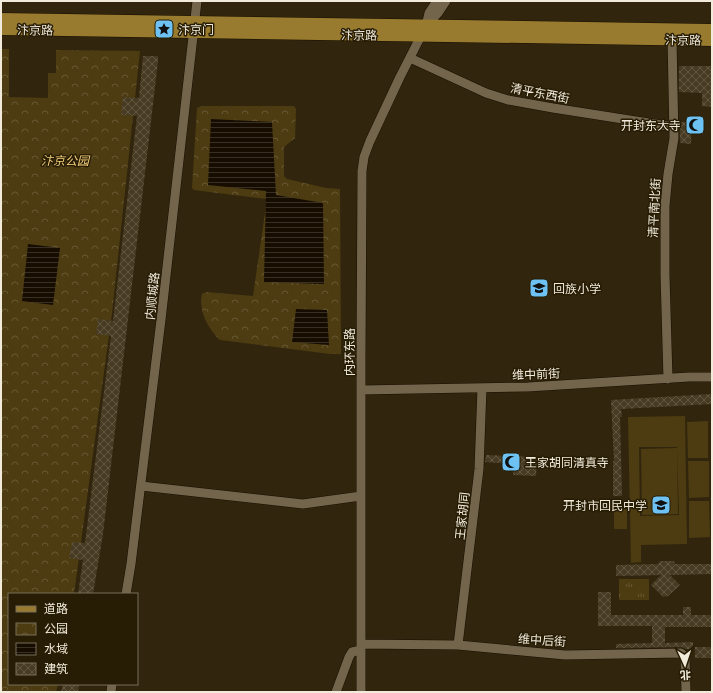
<svg xmlns="http://www.w3.org/2000/svg" width="713" height="693" viewBox="0 0 713 693" font-family="Merriweather,'Noto Sans SC',serif">
<style>
.grass{fill:url(#grass-tufts)}
.park{fill:url(#park-crowns)}
.pitch{fill:#4d3c11;fill-rule:evenodd}
.water{fill:url(#water-rules)}
.building{fill:url(#building-cross-hatch)}
.lines{fill:none;stroke-linecap:round;stroke-linejoin:round}
.minor-casing{stroke:#180e00;stroke-width:10}
.major-casing{stroke:#180e00;stroke-width:13}
.minor{stroke:#72654b;stroke-width:9}
.major{stroke:#987b2f;stroke-width:12}
.labels{text-anchor:middle;dominant-baseline:central;stroke-width:3;stroke-linejoin:round;paint-order:stroke}
.poi-label{font-size:12px;fill:#f2ebdc;stroke:#271c04;text-anchor:start}
.street-label{font-size:12px;fill:#f2ebdc;stroke:#271c04}
.park-label{font-size:12px;font-style:italic;fill:#f7d17c;stroke:#271c04}
</style>
<defs>
<pattern id="grass-tufts" width="24" height="20" patternUnits="userSpaceOnUse"><rect width="24" height="20" fill="#4d3c11"/><path d="M3 7l-1-3M5 7V3M7 7l1-3M15 17l-1-3M17 17v-4M19 17l1-3" fill="none" stroke="#675833"/></pattern>
<pattern id="park-crowns" width="20" height="18" patternUnits="userSpaceOnUse"><rect width="20" height="18" fill="#4d3c11"/><path d="M2 6a3 3 0 1 1 6 0M12 15a3 3 0 1 1 6 0" fill="none" stroke="#675833"/></pattern>
<pattern id="water-rules" width="6" height="5" patternUnits="userSpaceOnUse"><rect width="6" height="5" fill="#160c00"/><path d="M0 2.5h6" fill="none" stroke="#383025"/></pattern>
<pattern id="building-cross-hatch" width="8" height="8" patternUnits="userSpaceOnUse"><rect width="8" height="8" fill="#473c23"/><path d="M0 0l8 8M0 8l8-8" fill="none" stroke="#625842"/></pattern>
</defs>
<rect width="100%" height="100%" fill="#31260d"/>
<path class="grass" d="M 619,579 L 649,579 L 649,600 L 619,600 Z"/>
<path class="park" d="M 1,49 L 9,49 L 9,97 L 48,98 L 48,73 L 56,73 L 56,50 L 140,51 L 112,313 L 74,594 L 9,594 L 9,684 L 58,684 L 56,692 L 1,692 Z
M 201,106 L 294,106 L 296,109 L 295,138 L 284,147 L 284,176 L 287,179 L 326,188 L 340,189 L 341,354 L 330,354 L 220,340 C 208,329 198,310 202,294 L 206,292 L 253,296 L 267,199 L 194,190 L 192,188 L 197,108 Z"/>
<path class="pitch" d="M 685,416 L 687,544 L 641,545 L 641,562 L 631,563 L 628,417 ZM 639,447 L 677,447 L 679,515 L 640,516 Z
M 708,421 L 708,458 L 688,458 L 687,422 Z
M 677,448 L 678,514 L 642,515 L 641,449 Z
M 688,461 L 709,461 L 709,497 L 689,498 Z
M 689,501 L 709,501 L 710,537 L 689,538 Z
M 614,504 L 627,504 L 627,529 L 614,529 Z"/>
<path class="water" d="M 211,119 L 272,122 L 276,195 L 323,203 L 324,284 L 264,282 L 266,191 L 208,185 Z
M 28,244 L 60,248 L 53,305 L 22,301 Z
M 296,309 L 327,310 L 329,345 L 292,342 Z"/>
<path class="building" d="M 143,56 L 158,56 L 158,61 L 103,534 L 93,594 L 78,594 L 83,560 L 69,558 L 72,542 L 85,543 L 111,336 L 96,334 L 98,319 L 113,321 L 137,116 L 121,115 L 123,97 L 139,98 Z
M 679,66 L 712,66 L 712,107 L 702,106 L 702,93 L 679,92 Z
M 680,122 L 692,122 L 691,144 L 680,143 Z
M 712,394 L 712,404 L 621,409 L 622,417 L 620,417 L 622,496 L 613,496 L 613,461 L 614,461 L 611,400 Z
M 486,455 L 537,457 L 536,476 L 513,475 L 513,464 L 485,462 Z
M 660,561 L 674,561 L 675,564 L 712,564 L 712,574 L 670,575 L 680,585 L 668,596 L 663,597 L 651,585 L 661,575 L 616,576 L 616,565 L 658,564 Z
M 598,592 L 611,592 L 611,615 L 683,615 L 683,607 L 691,607 L 691,615 L 712,615 L 712,627 L 665,627 L 665,643 L 693,642 L 693,649 L 686,649 L 681,647 L 616,648 L 616,644 L 652,643 L 652,626 L 598,626 Z
M 695,647 L 712,647 L 712,658 L 695,658 Z
M 63,684 L 79,684 L 78,692 L 61,692 Z"/>
<g class="lines">
<g class="minor-casing">
<path id="minor" d="M 426,26 L 438,13 L 446,1
M 410,58 L 486,93 L 508,100 L 553,108 L 674,127
M 668,379 L 665,275 L 665,206 L 668,174 L 674,138 L 672,39
M 361,390 L 528,387 L 689,377 L 712,377
M 141,486 L 303,504 L 361,496
M 126,594 L 131,564 L 161,320 L 197,1
M 361,644 L 458,645 L 565,655 L 681,653 L 685,656 L 686,692
M 458,645 L 479,469 L 482,388
M 111,692 L 112,684
M 336,692 L 349,657 L 352,652 L 361,650
M 361,692 L 361,356 L 362,171 L 364,157 L 370,141 L 400,77 L 426,26 L 429,13 L 437,1"/>
</g>
<g class="major-casing">
<path id="major" d="M 1,19 L 712,30
M 1,29 L 712,40"/>
</g>
<use href="#minor" class="minor"/>
<use href="#major" class="major"/>
</g>
<defs>
<g id="sight-square" transform="scale(1)"><rect x="-9" y="-9" width="18" height="18" rx="4" fill="#6ec2f3" stroke="#271c04"/><path d="M0-6L1.8-2.2L6-1.7L2.9 1.2L3.7 5.4L0 3.3L-3.7 5.4L-2.9 1.2L-6-1.7L-1.8-2.2Z" fill="#111"/></g>
<g id="mosque-square" transform="scale(1)"><rect x="-9" y="-9" width="18" height="18" rx="4" fill="#6ec2f3" stroke="#271c04"/><path d="M3.5-4.9A6 6 0 1 0 3.5 4.9A5 5 0 1 1 3.5-4.9Z" fill="#111"/></g>
<g id="school-square" transform="scale(1)"><rect x="-9" y="-9" width="18" height="18" rx="4" fill="#6ec2f3" stroke="#271c04"/><path d="M0-5L7-2L0 1L-7-2ZM-4 1L0 2.5L4 1V4Q0 6-4 4Z" fill="#111"/></g>
</defs>
<g fill-rule="evenodd">
<use href="#sight-square" x="164" y="29"/>
<use href="#mosque-square" x="695" y="125"/>
<use href="#school-square" x="539" y="288"/>
<use href="#mosque-square" x="511" y="462"/>
<use href="#school-square" x="661" y="505"/>
</g>
<g class="labels">
<g class="poi-label">
<text x="178" y="29">汴京门</text>
<text x="681" y="125" text-anchor="end">开封东大寺</text>
<text x="553" y="288">回族小学</text>
<text x="525" y="462">王家胡同清真寺</text>
<text x="647" y="505" text-anchor="end">开封市回民中学</text>
</g>
<g class="street-label">
<text transform="translate(35 30) rotate(1)">汴京路</text>
<text transform="translate(359 35) rotate(1)">汴京路</text>
<text transform="translate(683 40) rotate(1)">汴京路</text>
<text transform="translate(540 93) rotate(11)">清平东西街</text>
<text transform="translate(654 208) rotate(-87)">清平南北街</text>
<text transform="translate(152 296) rotate(-84)">内顺城路</text>
<text transform="translate(349 352) rotate(-90)">内环东路</text>
<text transform="translate(536 374) rotate(-2)">维中前街</text>
<text transform="translate(462 516) rotate(-84)">王家胡同</text>
<text transform="translate(542 640) rotate(4)">维中后街</text>
</g>
<g class="park-label">
<text x="65" y="160">汴京公园</text>
</g>
</g>
<rect width="713" height="693" fill="none" stroke="#f2ebdc" stroke-width="4"/>
<rect x="8" y="593" width="130" height="92" fill="#271c04" stroke="#786f5a"/>
<rect x="16" y="606" width="20" height="6" fill="#987b2f" stroke="#786f5a"/>
<text x="44" y="613" font-size="12" fill="#f2ebdc">道路</text>
<rect x="16" y="623" width="20" height="12" fill="url(#park-crowns)" stroke="#786f5a"/>
<text x="44" y="633" font-size="12" fill="#f2ebdc">公园</text>
<rect x="16" y="643" width="20" height="12" fill="url(#water-rules)" stroke="#786f5a"/>
<text x="44" y="653" font-size="12" fill="#f2ebdc">水域</text>
<rect x="16" y="663" width="20" height="12" fill="url(#building-cross-hatch)" stroke="#786f5a"/>
<text x="44" y="673" font-size="12" fill="#f2ebdc">建筑</text>
<g transform="translate(685 665) rotate(177)" stroke="#271c04" stroke-width="3" paint-order="stroke">
<path d="M0-3L7 15L0 10L-7 15Z" fill="#f2ebdc"/>
<text y="-6" font-size="11" font-weight="bold" text-anchor="middle" fill="#f2ebdc">北</text>
</g>
</svg>
